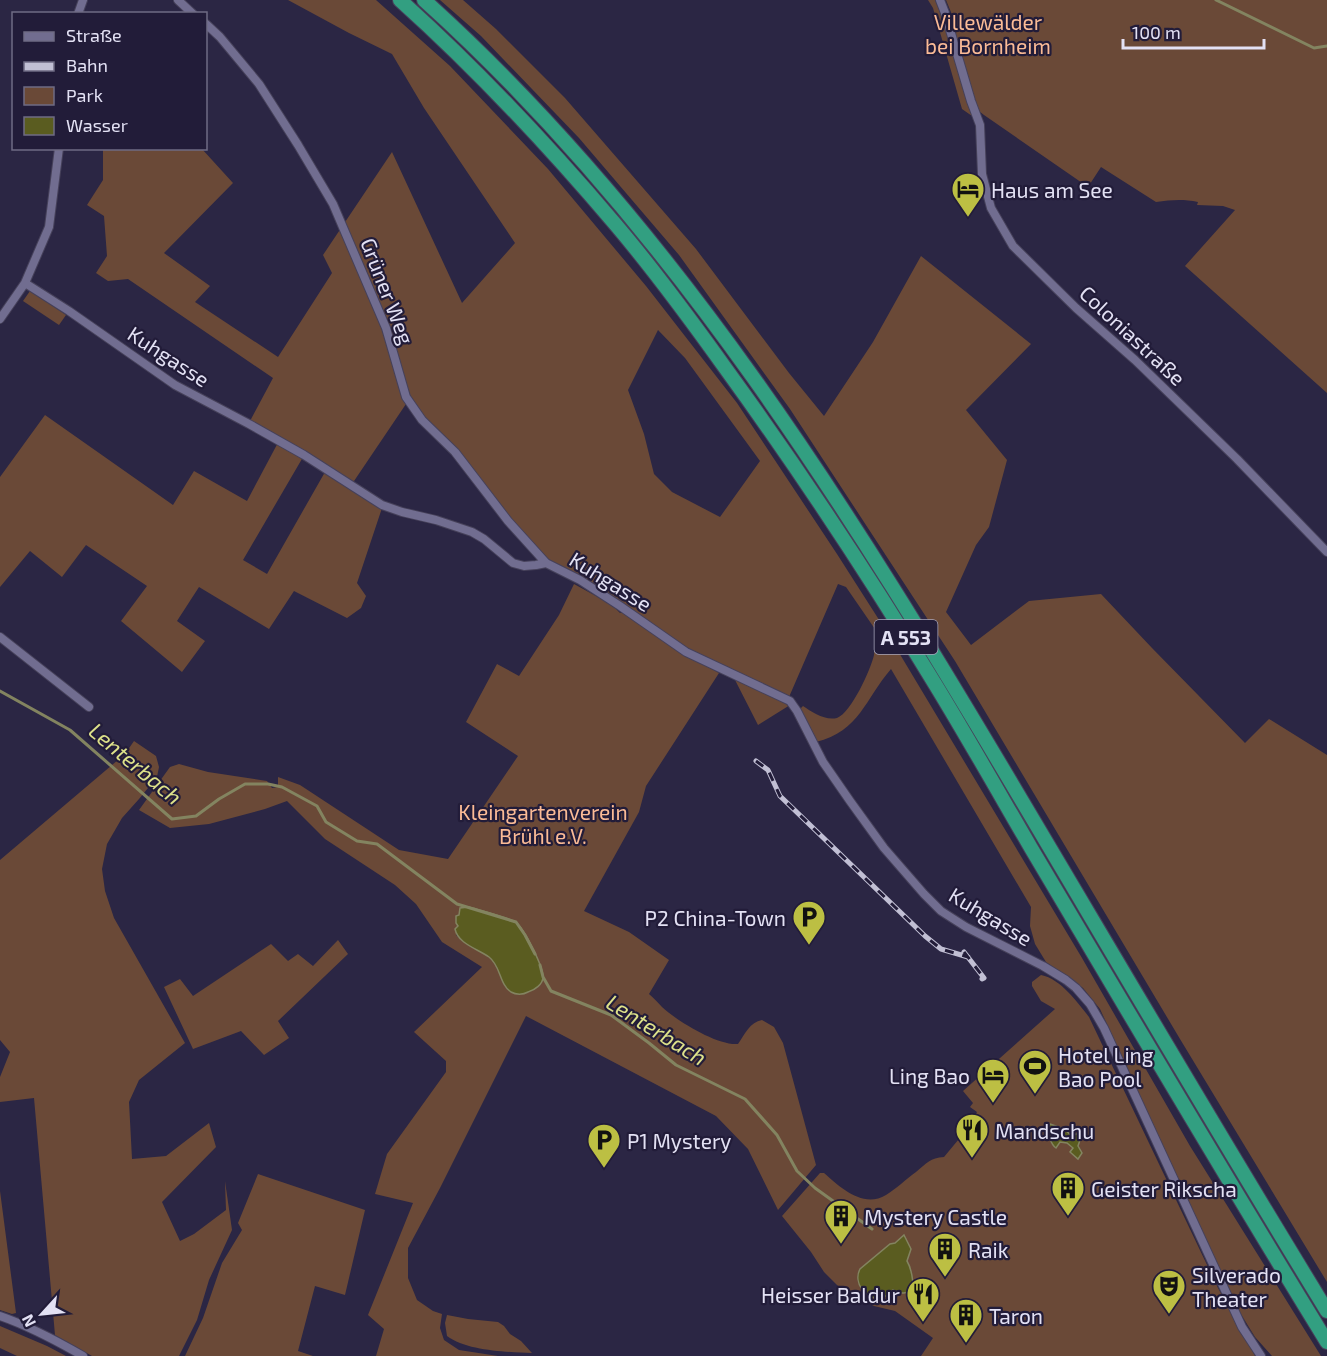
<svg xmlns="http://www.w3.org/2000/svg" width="1327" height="1356" viewBox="0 0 1327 1356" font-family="'Exo 2',sans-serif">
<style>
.green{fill:#6a4937;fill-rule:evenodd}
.water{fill:#5a5c20;stroke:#838460;stroke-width:1.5}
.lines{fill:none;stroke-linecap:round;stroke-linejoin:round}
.stream{stroke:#838460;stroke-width:3}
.street-casing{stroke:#46415a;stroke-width:10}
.highway-casing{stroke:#46415a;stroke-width:16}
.street{stroke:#716d90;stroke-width:8}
.highway{stroke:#329f81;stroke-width:14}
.rail-casing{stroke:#c1bfd4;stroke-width:5}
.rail{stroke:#221c39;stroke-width:3;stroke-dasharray:9;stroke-linecap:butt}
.labels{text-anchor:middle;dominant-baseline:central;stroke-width:4.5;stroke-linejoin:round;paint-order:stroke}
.shield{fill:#221c39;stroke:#a9a6bc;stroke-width:1.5}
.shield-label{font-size:20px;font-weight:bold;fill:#e3e1f4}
.park-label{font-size:21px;fill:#fbbb96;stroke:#221c39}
.poi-label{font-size:21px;fill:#e3e1f4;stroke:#221c39;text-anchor:start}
.street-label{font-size:21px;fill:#e3e1f4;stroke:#221c39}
.water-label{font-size:22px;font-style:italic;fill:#dee28a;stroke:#221c39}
</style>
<rect width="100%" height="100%" fill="#2b2644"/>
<path class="green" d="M 288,0 L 376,0 L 450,66 L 548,169 L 646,286 L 737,403 L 837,554 L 883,626 L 1082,958 L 1190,1146 L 1321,1356 L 1272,1356 L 1255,1337 L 1239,1311 L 1100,1009 L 1083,988 L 1046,962 L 1035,944 L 1030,926 L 1031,907 L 891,669 C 865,699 860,731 816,742 L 800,709 L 803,706 C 812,712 825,721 837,718 C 851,713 871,669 874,655 C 875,648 876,640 877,632 L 846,587 L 838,584 L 789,697 L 688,650 L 617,599 L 548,560 L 516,527 L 422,416 L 408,394 L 386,325 L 382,329 L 397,380 L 406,404 L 352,484 L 306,452 L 243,560 L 267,574 L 325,472 L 382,508 L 357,583 L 366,596 L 361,608 L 347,618 L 294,591 L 269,629 L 199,587 L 177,621 L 205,641 L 182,672 L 121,621 L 147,586 L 86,545 L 62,577 L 30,551 L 0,587 L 0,477 L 45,415 L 173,505 L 194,471 L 247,501 L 281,437 L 250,421 L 273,378 L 128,279 L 108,281 L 96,273 L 107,256 L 104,216 L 87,205 L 103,180 L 103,149 L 202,149 L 233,183 L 164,253 L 210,286 L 195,302 L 278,357 L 332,273 L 323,255 L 392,152 L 462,303 L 515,243 L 424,108 L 392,54 L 349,33 ZM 658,330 L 685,358 L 760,461 L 720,517 L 672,492 L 654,474 L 644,434 L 628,390 Z
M 440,0 L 463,0 L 496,29 L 565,98 L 696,249 L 789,373 L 824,416 L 873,342 L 921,256 L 1031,344 L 966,410 L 1007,460 L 989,527 L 976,545 L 946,612 L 971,645 L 1029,601 L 1101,594 L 1152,648 L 1245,743 L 1269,719 L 1327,755 L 1327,1282 L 1180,1039 L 955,661 L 790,409 L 679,255 L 579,138 L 481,36 Z
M 928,0 L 935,0 L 942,16 L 972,116 L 962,109 L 933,8 Z
M 946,0 L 1327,0 L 1327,393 L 1185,266 L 1235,210 L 1223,206 L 1197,205 L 1198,202 C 1183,199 1171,200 1156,202 L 1101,167 L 1088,187 L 984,115 L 975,108 L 949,21 L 953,17 Z
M 30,291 L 66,315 L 59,325 L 23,301 Z
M 574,584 L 616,607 L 616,609 L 620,613 L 625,611 L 675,649 L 719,673 L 646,786 L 639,812 L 584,911 L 629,932 L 669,960 L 649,994 C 654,998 658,1003 662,1007 C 677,1021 718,1046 738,1044 C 745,1034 750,1022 762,1020 L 774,1027 L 783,1043 L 816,1165 L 778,1210 L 748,1149 L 716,1116 L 526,1016 L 440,1188 L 408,1248 L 408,1278 L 417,1300 L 433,1311 L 442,1314 L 440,1328 L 444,1340 L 459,1350 L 498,1356 L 376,1356 L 384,1329 L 368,1315 L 413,1203 L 375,1194 L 387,1154 L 446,1072 L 446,1061 L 414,1032 L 482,967 L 442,942 L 416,904 L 395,885 L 325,839 L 287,801 L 265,809 L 209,824 L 170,828 L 139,810 L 170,767 L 179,764 L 208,772 L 267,781 L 272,788 L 278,787 L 278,777 L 300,785 L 399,850 L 448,859 L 518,756 L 466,722 L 497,664 L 519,676 L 559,615 ZM 459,915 L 525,994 L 498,968 L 491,958 L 461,940 L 456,935 L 459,926 L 456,916 Z
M 735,680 L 790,705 L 758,725 Z
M 134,741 L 156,756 L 159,767 L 157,777 L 139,799 L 122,818 L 107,844 L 102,869 L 105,891 L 114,918 L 185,1043 L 139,1080 L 129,1102 L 132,1159 L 166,1156 L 209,1123 L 216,1147 L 162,1202 L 180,1241 L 194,1234 L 226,1210 L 225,1181 L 232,1230 L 209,1280 L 197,1320 L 179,1356 L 92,1356 L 55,1335 L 34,1098 L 0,1102 L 0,1077 L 10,1052 L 0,1040 L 0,860 L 125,754 Z
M 338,940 L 348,954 L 278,1021 L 289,1038 L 264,1055 L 241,1031 L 193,1049 L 164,987 L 180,979 L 193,996 L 271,944 L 288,961 L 298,954 L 313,966 Z
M 1041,975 C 1061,979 1077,1002 1089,1017 L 1218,1288 L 1255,1356 L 921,1356 L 933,1338 L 895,1311 L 874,1306 L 856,1298 L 837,1285 L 824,1272 L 811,1252 L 782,1216 L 820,1173 L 824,1173 C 840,1187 863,1209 886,1195 C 896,1189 906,1179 916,1172 C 927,1163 930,1158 944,1157 L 978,1116 L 976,1114 L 977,1112 L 970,1107 L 973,1103 L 963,1091 L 1055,1009 L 1041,1001 L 1032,986 L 1032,982 Z
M 258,1174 L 365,1210 L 345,1295 L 315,1286 L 298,1351 L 313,1356 L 185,1356 L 203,1318 L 222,1263 L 242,1230 L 238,1223 Z
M 0,1191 L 16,1313 L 12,1314 L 0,1310 Z
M 447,1315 L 468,1319 L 498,1322 L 504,1326 L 510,1334 L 521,1341 L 532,1353 C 507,1352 467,1351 447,1336 L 445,1323 Z
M 0,1326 L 47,1346 L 66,1356 L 17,1356 L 0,1348 Z"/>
<path class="water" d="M 469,907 C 479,910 511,918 517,923 C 525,931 543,966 543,977 C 543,984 535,990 528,992 C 523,995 516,995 511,992 C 499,984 501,966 489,957 C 478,949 458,944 455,929 L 458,926 L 456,923 L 456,916 L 459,915 L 460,908 Z
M 1050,1124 L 1064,1129 L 1072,1136 L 1076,1134 L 1079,1134 L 1081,1137 L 1078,1146 L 1082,1153 L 1078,1159 L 1070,1152 L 1073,1148 L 1067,1143 L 1060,1142 L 1056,1148 C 1050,1144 1051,1138 1047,1132 Z
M 904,1235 L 911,1249 L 907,1261 C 913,1271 912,1279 914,1290 C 906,1293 901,1295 893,1290 C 889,1294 886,1297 881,1298 C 865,1300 853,1282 860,1269 L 890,1244 L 895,1243 Z"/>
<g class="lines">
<path class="stream" d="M 1216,0 L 1314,48 L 1327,46
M 0,691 L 70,730 L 172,819 L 196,816 L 219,799 L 245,784 L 268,784 L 282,787 L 317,806 L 326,822 L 357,841 L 377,844 L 457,904 L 516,922 L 525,935 L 535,954
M 540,965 L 543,977 L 551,991 L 611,1015 L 649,1043 L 676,1065 L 745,1099 L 777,1135 L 797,1171 L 815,1188 L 872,1229"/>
<g class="street-casing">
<path id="street" d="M 178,0 L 193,14
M 940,0 L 945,13 L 971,101 L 980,125 L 982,174 L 991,208 L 1013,246 L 1076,308 L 1135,360 L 1237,459 L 1327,552
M 78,14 L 83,0
M 206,24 L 220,37 L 259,84 L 298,145 L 333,204 L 386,328 L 406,397 L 422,420 L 455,452 L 508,521 L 546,563 L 580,580 L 620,606 L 686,652 L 790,701 L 797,711 L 823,762 L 850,801 L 884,848 L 924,894 L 941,911 L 966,927 L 1043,966 L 1066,980 L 1076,988 L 1090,1004 L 1104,1028 L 1242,1327 L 1261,1356
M 25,283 L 69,311 L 175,385 L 249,424 L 304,455 L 382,505 L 402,512 L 436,520 L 472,532 L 484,539 L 513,563 L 524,566 L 536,565 L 546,563
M 0,319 L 25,283 L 49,227 L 59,148
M 0,637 L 89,707
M 0,1316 C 29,1326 57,1341 83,1356"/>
</g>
<g class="highway-casing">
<path id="highway" d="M 400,0 C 478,70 548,145 616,225 C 655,271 691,320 726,369 C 800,471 870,577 935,684 C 968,738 999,793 1031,848 C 1129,1013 1226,1178 1327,1342
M 424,0 C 674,225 852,514 1022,801 C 1123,971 1223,1142 1327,1311"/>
</g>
<use href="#street" class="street"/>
<use href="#highway" class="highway"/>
<g class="rail-casing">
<path id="rail" d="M 756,761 L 768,770 L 780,796 L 925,936 L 941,949 L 968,957
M 964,952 L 984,978 L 982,979"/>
</g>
<use href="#rail" class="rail"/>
</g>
<defs>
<g id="hotel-pin" transform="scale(1.725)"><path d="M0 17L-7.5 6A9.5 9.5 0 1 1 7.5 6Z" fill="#bcbf43" stroke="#221c39"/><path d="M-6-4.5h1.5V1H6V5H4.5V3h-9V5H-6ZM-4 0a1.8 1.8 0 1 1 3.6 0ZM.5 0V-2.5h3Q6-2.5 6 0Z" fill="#111"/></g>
<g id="parking-pin" transform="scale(1.725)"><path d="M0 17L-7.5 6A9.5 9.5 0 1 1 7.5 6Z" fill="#bcbf43" stroke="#221c39"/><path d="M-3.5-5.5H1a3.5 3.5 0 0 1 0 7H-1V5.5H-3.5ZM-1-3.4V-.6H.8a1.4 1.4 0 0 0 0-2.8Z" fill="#111"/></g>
<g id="stadium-pin" transform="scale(1.725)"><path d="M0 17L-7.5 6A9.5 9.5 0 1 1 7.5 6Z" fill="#bcbf43" stroke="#221c39"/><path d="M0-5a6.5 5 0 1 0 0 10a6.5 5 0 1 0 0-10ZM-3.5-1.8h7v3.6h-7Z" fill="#111"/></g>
<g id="restaurant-pin" transform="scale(1.725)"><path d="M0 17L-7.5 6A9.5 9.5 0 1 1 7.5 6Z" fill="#bcbf43" stroke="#221c39"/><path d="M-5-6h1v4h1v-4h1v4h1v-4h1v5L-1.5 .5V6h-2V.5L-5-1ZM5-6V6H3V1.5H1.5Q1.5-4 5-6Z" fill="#111"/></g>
<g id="building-pin" transform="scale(1.725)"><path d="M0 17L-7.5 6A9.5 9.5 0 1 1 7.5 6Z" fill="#bcbf43" stroke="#221c39"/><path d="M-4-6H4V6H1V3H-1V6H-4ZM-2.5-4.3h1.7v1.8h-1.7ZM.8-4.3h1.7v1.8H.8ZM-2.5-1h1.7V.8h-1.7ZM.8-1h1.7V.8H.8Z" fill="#111"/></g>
<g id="theatre-pin" transform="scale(1.725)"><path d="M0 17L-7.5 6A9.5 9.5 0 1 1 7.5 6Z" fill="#bcbf43" stroke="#221c39"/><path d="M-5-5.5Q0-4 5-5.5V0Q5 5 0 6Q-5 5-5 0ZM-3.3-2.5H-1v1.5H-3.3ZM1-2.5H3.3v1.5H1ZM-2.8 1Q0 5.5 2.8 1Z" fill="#111"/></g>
</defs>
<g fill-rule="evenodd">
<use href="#hotel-pin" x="968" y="189"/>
<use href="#parking-pin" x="809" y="917"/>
<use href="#stadium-pin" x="1035" y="1066"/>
<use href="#hotel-pin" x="993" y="1075"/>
<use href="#restaurant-pin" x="972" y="1130"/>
<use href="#parking-pin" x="604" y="1140"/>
<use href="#building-pin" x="1068" y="1188"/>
<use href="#building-pin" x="841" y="1216"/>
<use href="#building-pin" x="945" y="1249"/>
<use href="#theatre-pin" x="1169" y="1286"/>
<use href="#restaurant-pin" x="923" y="1294"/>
<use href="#building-pin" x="966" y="1315"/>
</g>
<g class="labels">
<rect class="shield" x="874.5" y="620" width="63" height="34" rx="4.5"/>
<g class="shield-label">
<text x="906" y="637">A 553</text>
</g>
<g class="park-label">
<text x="988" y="21">Villewälder<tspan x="988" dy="24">bei Bornheim</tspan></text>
<text x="543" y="811">Kleingartenverein<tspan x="543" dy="24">Brühl e.V.</tspan></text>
</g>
<g class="poi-label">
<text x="991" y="189">Haus am See</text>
<text x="786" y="917" text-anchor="end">P2 China-Town</text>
<text x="1058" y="1054">Hotel Ling<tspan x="1058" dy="24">Bao Pool</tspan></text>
<text x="970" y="1075" text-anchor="end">Ling Bao</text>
<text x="995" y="1130">Mandschu</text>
<text x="627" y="1140">P1 Mystery</text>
<text x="1091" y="1188">Geister Rikscha</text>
<text x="864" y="1216">Mystery Castle</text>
<text x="968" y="1249">Raik</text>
<text x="1192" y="1274">Silverado<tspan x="1192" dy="24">Theater</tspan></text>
<text x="900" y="1294" text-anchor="end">Heisser Baldur</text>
<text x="989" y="1315">Taron</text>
</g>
<g class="street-label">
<text transform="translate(388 291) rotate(69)">Grüner Weg</text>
<text transform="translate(1133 335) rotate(43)">Coloniastraße</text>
<text transform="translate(169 356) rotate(33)">Kuhgasse</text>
<text transform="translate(611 581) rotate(32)">Kuhgasse</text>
<text transform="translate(991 916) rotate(31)">Kuhgasse</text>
</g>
<g class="water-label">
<text transform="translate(136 763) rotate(40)">Lenterbach</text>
<text transform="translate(657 1029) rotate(32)">Lenterbach</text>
</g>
</g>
<rect x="12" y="12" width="195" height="138" fill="#221c39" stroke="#6f6b84" stroke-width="1.5"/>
<rect x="24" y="32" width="30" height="9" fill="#716d90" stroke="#6f6b84" stroke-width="1.5"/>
<text x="66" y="42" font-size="18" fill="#e3e1f4">Straße</text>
<rect x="24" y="62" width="30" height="9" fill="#c1bfd4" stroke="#6f6b84" stroke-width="1.5"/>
<text x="66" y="72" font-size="18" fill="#e3e1f4">Bahn</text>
<rect x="24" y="87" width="30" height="18" fill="#6a4937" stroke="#6f6b84" stroke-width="1.5"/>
<text x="66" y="102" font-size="18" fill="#e3e1f4">Park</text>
<rect x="24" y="117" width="30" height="18" fill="#5a5c20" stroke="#6f6b84" stroke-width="1.5"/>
<text x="66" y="132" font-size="18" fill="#e3e1f4">Wasser</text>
<g transform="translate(42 1314) rotate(243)" stroke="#221c39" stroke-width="4.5" paint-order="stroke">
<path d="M0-4.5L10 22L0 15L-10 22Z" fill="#e3e1f4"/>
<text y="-9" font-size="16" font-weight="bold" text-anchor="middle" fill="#e3e1f4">N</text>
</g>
<path d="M1123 39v9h141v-9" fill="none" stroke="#e3e1f4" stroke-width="3"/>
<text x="1132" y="39" font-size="18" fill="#e3e1f4" stroke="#221c39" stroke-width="4.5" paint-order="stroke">100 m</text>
</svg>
